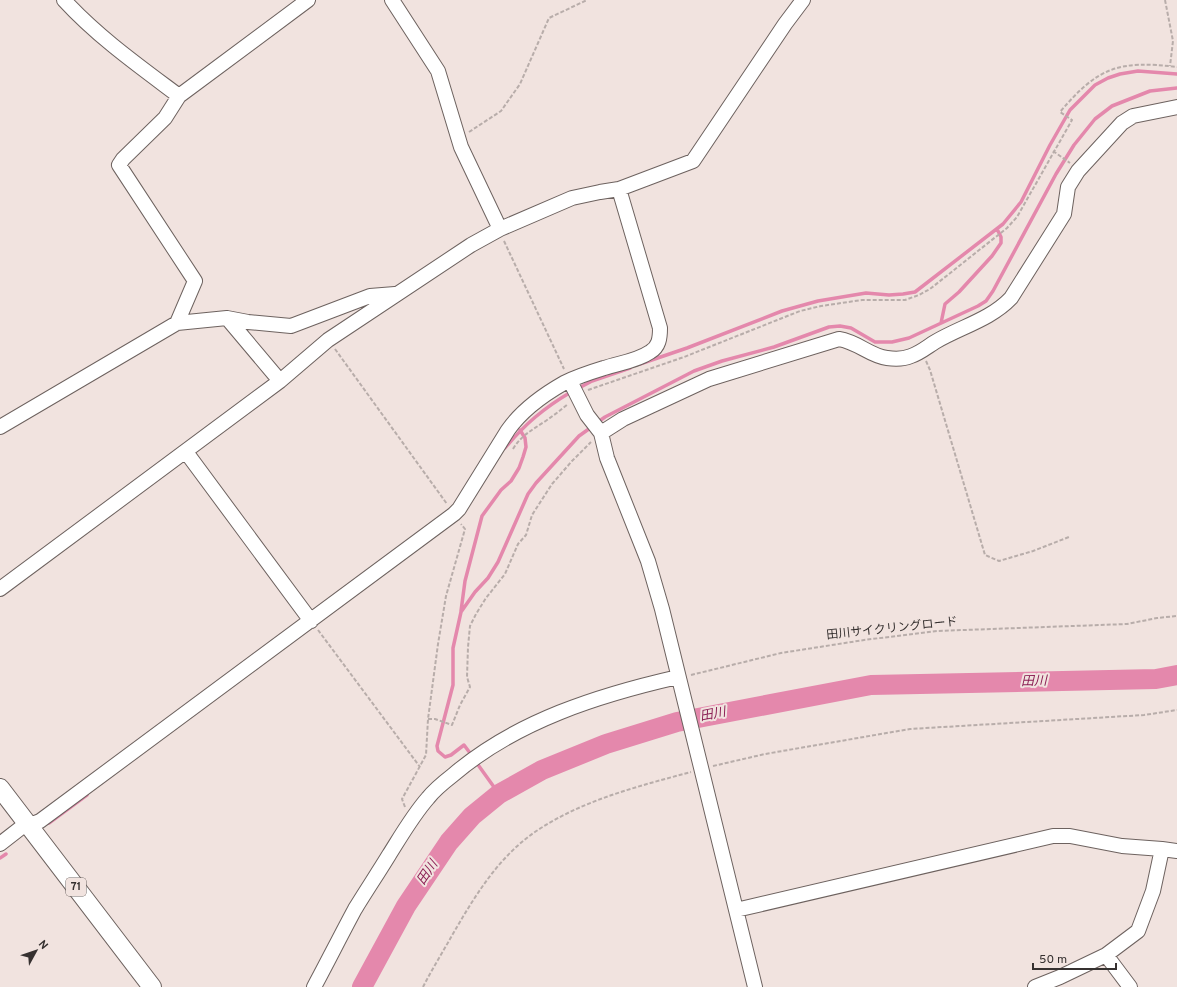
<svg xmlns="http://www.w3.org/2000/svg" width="1177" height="987" viewBox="0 0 1177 987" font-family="Overpass,'Noto Sans JP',sans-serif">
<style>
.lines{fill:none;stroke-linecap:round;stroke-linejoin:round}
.stream{stroke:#e488ac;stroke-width:3.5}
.river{stroke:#e488ac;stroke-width:20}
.minor-casing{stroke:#6d625f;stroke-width:16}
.major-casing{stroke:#6d625f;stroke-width:20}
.path{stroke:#b8adaa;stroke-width:2;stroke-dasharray:4 2;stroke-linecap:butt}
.minor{stroke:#fff;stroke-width:14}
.major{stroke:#fff;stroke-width:18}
.labels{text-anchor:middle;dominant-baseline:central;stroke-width:4;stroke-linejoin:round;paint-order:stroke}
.shield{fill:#f1e3df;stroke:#6e6664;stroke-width:1}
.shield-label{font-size:11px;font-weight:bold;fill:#363130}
.street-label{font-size:12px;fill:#363130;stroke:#f1e3df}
.water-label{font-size:13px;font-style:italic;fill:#8a1e53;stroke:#f1e3df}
</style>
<rect width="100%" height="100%" fill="#f1e3df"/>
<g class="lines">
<path class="stream" d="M 941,323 L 945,304 L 959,292 L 992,256 L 1001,243 L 1001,237 L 997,229
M 640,364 L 687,348 L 782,311 L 818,301 L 866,293 L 889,295 L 903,294 L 915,292 L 1003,224 L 1021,202 L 1050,145 L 1070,110 L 1095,85 L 1108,78 L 1120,74 L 1138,71 L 1177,74
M 577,389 L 592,381 L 630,368
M 598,422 L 605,417 L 694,371 L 722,361 L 774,347 L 829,327 L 840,326 L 851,328 L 875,342 L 892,342 L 909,338 L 978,306 L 986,301 L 993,291 L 1056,174 L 1074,145 L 1095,119 L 1112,106 L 1150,91 L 1177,88
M 505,448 C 525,424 544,408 571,392
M 461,611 L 465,581 L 482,516 L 501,490 L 511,481 L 519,468 L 523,457 L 526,447 L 525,438 L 520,430
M 473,757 L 464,745 L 451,755 L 445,757 L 438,751 L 437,746 L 453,685 L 453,648 L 461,612 L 475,592 L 488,578 L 498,562 L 528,494 L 536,483 L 579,436 L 593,426
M 476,762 L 499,794
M 49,823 L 87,795
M 0,858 L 6,854"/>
<path class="river" d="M 362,987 L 406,906 L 449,842 L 472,816 L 499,794 L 542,770 L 606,744 L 677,722 L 871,685 L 1156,679 L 1177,675"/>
<g class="minor-casing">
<path id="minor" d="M 64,0 C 98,37 139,66 179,96
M 392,0 L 438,71 L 461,147 L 500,229
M 227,318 L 280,381
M 177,323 L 195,281 L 119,165 L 123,159 L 165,118 L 179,96 L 308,0
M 570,381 L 587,415 L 601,433 L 607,458 L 648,561 L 662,609 L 755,987
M 0,427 L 177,323 L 227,318 L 248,322 L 291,326 L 370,296 L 395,294
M 601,433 L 623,419 L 709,379 L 839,339 C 858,342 870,356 887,358 C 894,359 904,359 911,356 C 920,353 927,347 935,342 C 960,327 990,320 1011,298 L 1064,214 L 1068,187 L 1078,171 L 1122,123 L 1133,116 L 1177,107
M 186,452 L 311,621
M 0,589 L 280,381 L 328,340 L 471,245 L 500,229 L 572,198 L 600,192 L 619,189 L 693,161 L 785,24 L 803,0
M 0,844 L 27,823 L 35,823 L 40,821 L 454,514 L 459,509 L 508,430 C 522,410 543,395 564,383 C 576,377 591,372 604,368 C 619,363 637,361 650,352 C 659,347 660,338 660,328 L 619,189
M 736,910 L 1053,836 L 1070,836 L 1122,846 L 1162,849
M 1106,955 L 1130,987
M 314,987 C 328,961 341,935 355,909 C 366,891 378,873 389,855 C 401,836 413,815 428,798 C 435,789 444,782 453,775 C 516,721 599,695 678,677
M 1035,987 L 1060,977 L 1106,955 L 1138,931 L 1153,891 L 1162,849 L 1177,851"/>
</g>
<g class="major-casing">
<path id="major" d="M 0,788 L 152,987"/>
</g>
<path class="path" d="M 1165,0 L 1173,41 L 1170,66
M 469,132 L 501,111 L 520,84 L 549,18 L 587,0
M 1053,151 L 1070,163
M 504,241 L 564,369
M 335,349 L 447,504
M 926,361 L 930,370 L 985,555 L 999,561 L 1033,551 L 1069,537
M 588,390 L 684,357 L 800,311 L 821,306 L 862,300 L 905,300 L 919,295 L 930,289 L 1007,228 L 1017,217 L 1072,120 L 1060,112 C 1098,67 1119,60 1177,67
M 513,449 C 521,435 534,429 547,420 C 554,415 561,410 568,404
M 318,630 L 420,767
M 691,675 L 781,653 L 864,640 L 937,631 L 1127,624 L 1157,618 L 1177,616
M 428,719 L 435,719 L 452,725 L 460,705 L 470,687 L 467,677 L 468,647 L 470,626 L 476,614 L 486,598 L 505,574 L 518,544 L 526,535 L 532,515 L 552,484 L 572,461 L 591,442
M 713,766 L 765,754 L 910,729 L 1144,715 L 1177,710
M 405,807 L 402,799 L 426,755 L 428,719 L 438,644 L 446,596 L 465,529 L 461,524
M 423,987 C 431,971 441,955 450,939 C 473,899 498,856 538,830 C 583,800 639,786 691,772"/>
<use href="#minor" class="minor"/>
<use href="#major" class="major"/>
</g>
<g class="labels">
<rect class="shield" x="66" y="878" width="20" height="18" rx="3"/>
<g class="shield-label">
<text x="76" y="887">71</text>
</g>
<g class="street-label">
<text transform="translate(892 629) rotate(-6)">田川サイクリングロード</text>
</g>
<g class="water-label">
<text transform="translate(1034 682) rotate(-1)">田川</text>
<text transform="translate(713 715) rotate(-11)">田川</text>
<text transform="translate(428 873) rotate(-56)">田川</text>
</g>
</g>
<g transform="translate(36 951) rotate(50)" stroke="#f1e3df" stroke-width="3" paint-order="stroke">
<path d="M0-3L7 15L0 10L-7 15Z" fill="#363130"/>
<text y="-6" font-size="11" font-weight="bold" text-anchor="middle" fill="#363130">N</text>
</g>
<path d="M1033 963v6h83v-6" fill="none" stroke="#363130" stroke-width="2"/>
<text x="1039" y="963" font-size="12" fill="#363130" stroke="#f1e3df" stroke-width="3" paint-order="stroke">50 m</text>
</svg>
